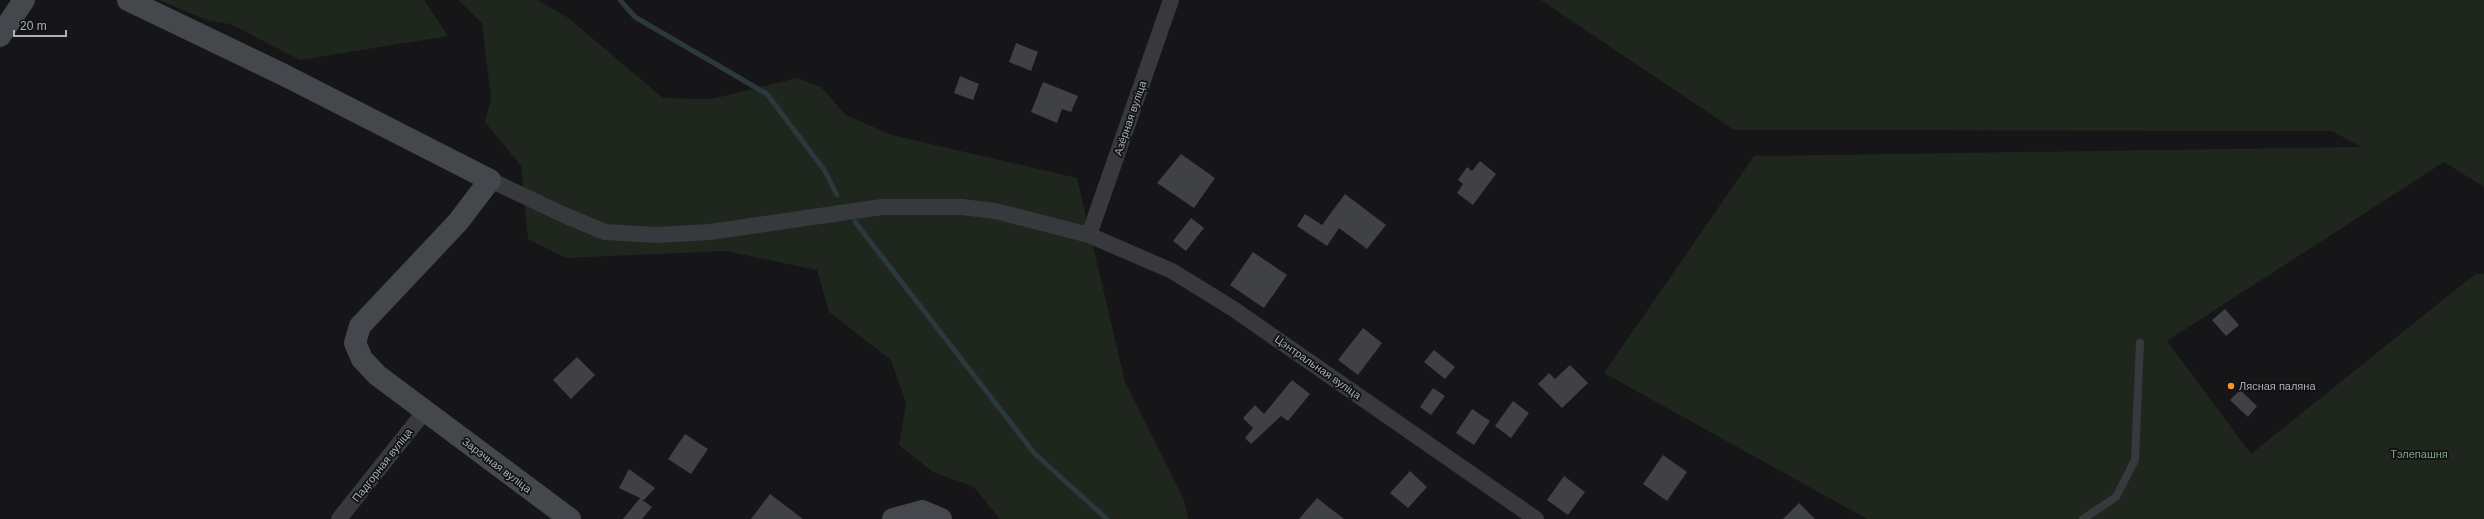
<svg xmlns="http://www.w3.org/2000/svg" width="2484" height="519" viewBox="0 0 2484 519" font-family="Helvetica,sans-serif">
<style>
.green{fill:#1e261d}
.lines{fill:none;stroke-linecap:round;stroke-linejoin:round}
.stream{stroke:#2b383c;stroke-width:5}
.building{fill:#404145}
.lane{stroke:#37393d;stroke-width:8}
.street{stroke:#37393d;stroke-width:16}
.secondary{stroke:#44484d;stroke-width:22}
.poi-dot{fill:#fa912b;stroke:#111113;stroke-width:1.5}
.labels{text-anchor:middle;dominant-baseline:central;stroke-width:3.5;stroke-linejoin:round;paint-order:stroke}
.street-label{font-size:11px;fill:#a7afb8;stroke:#111113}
.poi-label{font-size:11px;fill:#a7afb8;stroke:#111113;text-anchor:start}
.park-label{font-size:11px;fill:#82a47d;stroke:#111113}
</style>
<rect width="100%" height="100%" fill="#161618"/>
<path class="green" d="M 159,0 L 424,0 L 448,36 L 300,60 L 230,24 L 209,21 Z
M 458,0 L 537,0 L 567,17 L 663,98 L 712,99 L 797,78 L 821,87 L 846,115 L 892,135 L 1077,178 L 1125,382 L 1184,500 L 1188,519 L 1000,519 L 974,487 L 933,472 L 899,445 L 906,403 L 891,360 L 829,312 L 817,270 L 726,251 L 566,258 L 528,239 L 521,166 L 485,122 L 491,99 L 482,23 Z
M 1541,0 L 2484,0 L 2484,187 L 2444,162 L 2167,341 L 2251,454 L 2475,274 L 2484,274 L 2484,519 L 1867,519 L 1604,373 L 1754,156 L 2361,147 L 2332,131 L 1734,130 Z"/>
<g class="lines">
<path class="stream" d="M 620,0 L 635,17 L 767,94 L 825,171 L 837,195
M 855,222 L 1035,454 L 1107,519"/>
</g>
<path class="building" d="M 1016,43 L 1038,52 L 1031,71 L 1009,62 Z
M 960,76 L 979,84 L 973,100 L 954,93 Z
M 1043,82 L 1078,96 L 1071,112 L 1062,109 L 1057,123 L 1031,112 Z
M 1181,154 L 1215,178 L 1194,208 L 1157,183 Z
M 1480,161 L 1496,174 L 1473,205 L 1457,193 L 1463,184 L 1458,180 L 1467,167 L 1472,171 Z
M 1345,194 L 1386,225 L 1367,249 L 1339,228 L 1327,246 L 1297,226 L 1305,214 L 1322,225 Z
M 1191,218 L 1204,228 L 1186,251 L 1173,241 Z
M 1253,252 L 1287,275 L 1264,308 L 1230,285 Z
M 2225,309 L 2239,325 L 2226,336 L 2212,320 Z
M 1363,328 L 1382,343 L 1358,375 L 1338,360 Z
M 1434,350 L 1455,367 L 1445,379 L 1424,362 Z
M 577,357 L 595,375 L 571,399 L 553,380 Z
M 1570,365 L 1588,383 L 1562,408 L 1538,384 L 1549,373 L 1555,379 Z
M 1292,380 L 1310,394 L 1288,421 L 1281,416 L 1251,444 L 1245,438 L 1253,428 L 1243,418 L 1255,405 L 1264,414 Z
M 1433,388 L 1445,396 L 1431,415 L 1420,407 Z
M 2240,390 L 2257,406 L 2248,417 L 2230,400 Z
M 1513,401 L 1529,413 L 1511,438 L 1495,426 Z
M 1472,409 L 1490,421 L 1474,445 L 1456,433 Z
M 685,434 L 708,449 L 691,474 L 668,459 Z
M 1663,455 L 1687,472 L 1667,501 L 1643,484 Z
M 629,469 L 655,488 L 644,500 L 641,499 L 652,507 L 642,519 L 623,519 L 640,498 L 619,488 Z
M 1410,471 L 1427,487 L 1408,508 L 1390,493 Z
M 1564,476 L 1585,492 L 1568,515 L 1547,500 Z
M 770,494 L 803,519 L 751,519 Z
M 1317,498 L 1344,519 L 1299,519 Z
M 1799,503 L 1815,519 L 1783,519 Z"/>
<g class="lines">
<path class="lane" d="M 2083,519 L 2116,497 L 2135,460 L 2140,343"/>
<path class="street" d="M 490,180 L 564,215 L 605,232 L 657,235 L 710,232 L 882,207 L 962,207 L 995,211 L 1089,235 L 1172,271 L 1232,308 L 1536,519
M 1089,235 L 1171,0
M 339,519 L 425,411"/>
<path class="secondary" d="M 128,0 L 284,75 L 490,180 L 458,222 L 360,326 L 355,343 L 362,359 L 377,375 L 570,519
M 0,36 L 24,0
M 893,519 L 922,511 L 941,519"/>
</g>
<circle class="poi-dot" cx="2231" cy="386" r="4"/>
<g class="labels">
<g class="street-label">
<text transform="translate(1130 118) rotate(-71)">Азёрная вуліца</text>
<text transform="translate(1318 367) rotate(35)">Цэнтральная вуліца</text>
<text transform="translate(382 465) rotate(-52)">Падгорная вуліца</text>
<text transform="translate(497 465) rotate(37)">Зарэчная вуліца</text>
</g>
<g class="poi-label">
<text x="2239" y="386">Лясная паляна</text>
</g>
<g class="park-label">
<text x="2419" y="454">Тэлепашня</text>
</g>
</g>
<path d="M14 30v6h52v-6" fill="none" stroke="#a7afb8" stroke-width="2"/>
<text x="20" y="30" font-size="12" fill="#a7afb8" stroke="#111113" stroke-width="3" paint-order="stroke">20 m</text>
</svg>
